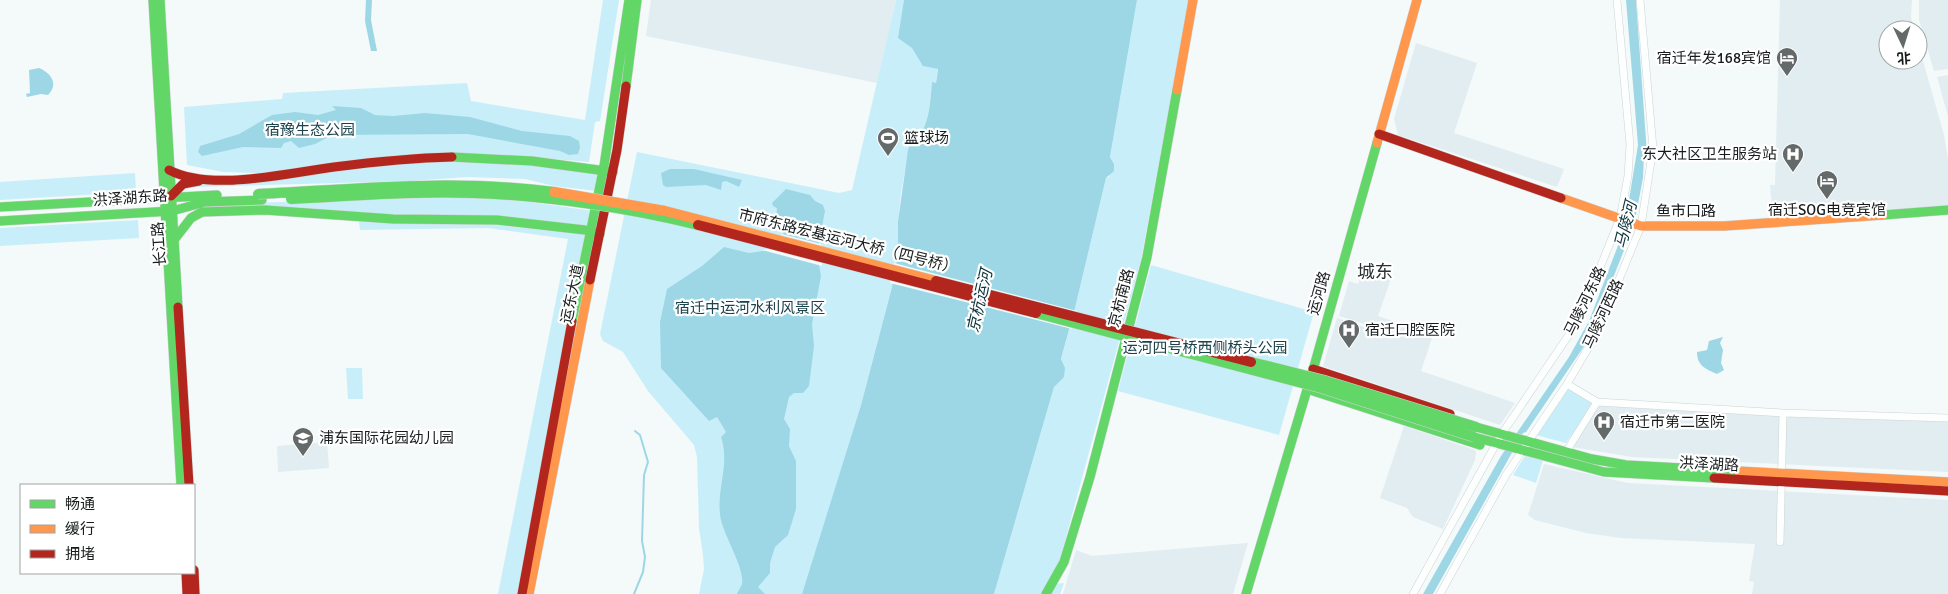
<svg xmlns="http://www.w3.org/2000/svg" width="1948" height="594" viewBox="0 0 1948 594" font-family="Signika,'Noto Sans SC',sans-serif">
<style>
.built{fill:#e1edf0}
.green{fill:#c8eff9}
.water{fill:#9dd7e5}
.pier{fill:#f4f9fa}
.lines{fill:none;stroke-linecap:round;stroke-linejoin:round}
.stream{stroke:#9dd7e5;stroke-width:2}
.street-casing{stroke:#cfd3d3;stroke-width:8}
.fast-casing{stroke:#cfd3d3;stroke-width:10}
.slow-casing{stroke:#cfd3d3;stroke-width:10}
.jam-casing{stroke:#cfd3d3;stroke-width:10}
.street{stroke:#fdfefe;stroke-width:7}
.fast{stroke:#63d668;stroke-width:9}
.slow{stroke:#ff974d;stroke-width:9}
.jam{stroke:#b3261e;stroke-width:9}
.fast-bridge-casing{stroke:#d1d4d4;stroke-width:11;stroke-linecap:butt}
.slow-bridge-casing{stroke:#d1d4d4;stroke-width:11;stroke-linecap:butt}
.jam-bridge-casing{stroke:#d1d4d4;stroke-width:11;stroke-linecap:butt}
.fast-bridge{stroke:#63d668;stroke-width:10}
.slow-bridge{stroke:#ff974d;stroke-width:10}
.jam-bridge{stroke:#b3261e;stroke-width:10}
.labels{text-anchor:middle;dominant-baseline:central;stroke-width:4.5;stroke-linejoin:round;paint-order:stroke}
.poi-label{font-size:15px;fill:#171b1c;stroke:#fff;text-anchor:start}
.park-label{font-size:15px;fill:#1c424b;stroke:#fff}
.street-label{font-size:15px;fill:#171b1c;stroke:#fff}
.water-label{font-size:16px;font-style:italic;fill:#09313a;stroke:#fff}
.quarter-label{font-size:18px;fill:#2b3234;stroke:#fff}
</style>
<rect width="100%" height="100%" fill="#f4f9fa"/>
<path class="built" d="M 651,0 L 896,0 L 877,83 L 646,36 Z
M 1780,0 L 1912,0 L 1911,17 L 1914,30 L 1888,30 L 1888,60 L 1918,60 L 1918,43 L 1944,135 L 1948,159 L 1948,206 L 1773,218 L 1770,185 L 1775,185 Z
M 1919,0 L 1948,0 L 1948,69 L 1934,71 L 1919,20 Z
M 1416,43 L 1477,63 L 1454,133 L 1564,169 L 1557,187 L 1398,135 L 1394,119 Z
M 1948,75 L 1948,116 L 1937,77 Z
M 1364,266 L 1392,276 L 1378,316 L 1433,335 L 1421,371 L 1515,403 L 1500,425 L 1323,366 L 1337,318 L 1376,331 L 1374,327 L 1339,316 L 1349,281 L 1358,284 Z
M 1600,403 L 1948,420 L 1948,472 L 1632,457 L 1572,447 Z
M 1404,426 L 1475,450 L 1476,452 L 1475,460 L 1443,529 L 1413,517 L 1407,508 L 1380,498 Z
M 327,442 L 329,468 L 278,472 L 277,446 Z
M 1544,464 L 1628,483 L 1948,500 L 1948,594 L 1752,594 L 1754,582 L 1749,581 L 1755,544 L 1621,538 L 1586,533 L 1535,520 L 1528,515 Z
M 1248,543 L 1233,594 L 1063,594 L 1076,550 L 1092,556 Z"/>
<path class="green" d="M 603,0 L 619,0 L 600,121 L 595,122 L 589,162 L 516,156 L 258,173 L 223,172 L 187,165 L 184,107 L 282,99 L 283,93 L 467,83 L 471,101 L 585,120 Z
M 896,0 L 945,0 L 936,83 L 932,83 C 930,102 930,133 910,143 L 901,193 L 898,221 L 898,254 L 892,287 L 861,405 L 811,571 L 802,594 L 699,594 L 704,569 L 703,555 L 699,528 L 697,457 L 694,445 L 648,391 L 623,352 L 603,341 L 600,334 L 637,152 L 839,193 L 852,190 Z
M 1137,0 L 1189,0 L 1141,260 L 1058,567 L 1055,584 L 1064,583 L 1060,594 L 994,594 L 1054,387 L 1063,363 L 1061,360 L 1075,308 L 1106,178 L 1109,177 L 1114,164 L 1110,157 Z
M 416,161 L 508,162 L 601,174 L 597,191 L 554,186 L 525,179 L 467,177 L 411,181 L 194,187 L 194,185 Z
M 135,173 L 136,192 L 0,200 L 0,182 Z
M 461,197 L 523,201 L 594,211 L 587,227 L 382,215 L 307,208 L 210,208 L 204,204 Z
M 138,220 L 139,238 L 0,246 L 0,228 Z
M 359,222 L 486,224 L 584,234 L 587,238 L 524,594 L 498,594 L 568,239 L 488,228 L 360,230 Z
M 1151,265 L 1314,312 L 1279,435 L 1118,391 Z
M 346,368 L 362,368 L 363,399 L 348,399 Z
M 1568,387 L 1594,403 L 1566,443 L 1536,435 Z
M 1525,456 L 1543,460 L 1536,483 L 1513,475 Z"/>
<path class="water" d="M 366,0 L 372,0 L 371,20 L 377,51 L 371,51 L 365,21 Z
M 904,0 L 1137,0 L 1110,157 L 1114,164 L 1114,171 L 1106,178 L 1075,308 L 1061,359 L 1065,368 L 1064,377 L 1054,387 L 994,594 L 802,594 L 861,405 L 892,287 L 898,254 L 898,221 L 908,150 L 910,143 C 930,133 930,102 932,82 L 936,83 L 938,69 L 923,66 L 912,48 L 898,38 Z
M 1626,0 L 1636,0 L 1647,154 L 1644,154 L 1643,178 L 1634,225 L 1594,326 L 1593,333 L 1526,432 L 1523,433 L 1433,594 L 1423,594 L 1501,456 L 1569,357 L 1589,321 L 1624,230 L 1638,145 Z
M 39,68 C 51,73 59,84 48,95 L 41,94 L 27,97 L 26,94 L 30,93 L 29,70 Z
M 332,106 L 361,108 L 375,115 L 393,116 L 425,113 L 470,117 L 522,131 L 570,136 L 579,141 L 580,148 L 578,154 L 569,155 L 560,151 L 468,134 L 332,135 L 315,144 L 299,148 L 291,141 L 284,143 L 281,148 L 243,147 L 202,156 L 198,152 L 200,146 L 239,134 L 272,115 L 295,112 L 318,115 L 336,110 Z
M 670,169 L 694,169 L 742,180 L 739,187 L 726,181 L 722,182 L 721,190 L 706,185 L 666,187 L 663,185 L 661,173 Z
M 786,189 L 810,195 L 815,201 L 823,205 L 825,211 L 817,253 L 821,276 L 812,324 L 814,346 L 809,386 L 803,393 L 794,393 L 789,397 L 784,419 L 790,429 L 789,446 L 796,461 L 796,509 L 788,535 L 775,547 L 770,563 L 770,573 L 758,587 L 765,594 L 737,594 C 738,591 741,587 742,584 C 745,567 721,532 720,514 C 717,488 730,463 721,437 L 726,432 L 717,417 L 709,421 L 661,368 L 660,322 L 667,289 L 702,266 L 724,247 L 749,253 L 777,249 C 792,223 774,226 777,208 L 773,206 L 772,203 Z
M 1723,337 L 1720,343 L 1723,350 L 1721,363 L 1724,370 L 1717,374 C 1706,369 1697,366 1697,352 L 1707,350 L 1709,341 Z"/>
<path class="pier" d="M 782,234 L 821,244 L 822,266 L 762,250 L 775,247 Z
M 894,263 L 1077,311 L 1072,329 L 890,283 Z"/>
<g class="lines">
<path class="stream" d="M 634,594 L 643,572 L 645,557 L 642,541 L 644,475 L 648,462 L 640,435 L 635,431"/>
<g class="street-casing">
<path id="street" d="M 1567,384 L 1597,402 L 1783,413 L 1948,418
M 1566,452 L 1597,402
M 1780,542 L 1783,413
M 1413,594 L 1501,435 L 1579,320 L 1620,218 L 1628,176 L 1630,145 L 1617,0
M 1440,594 L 1506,475 L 1567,384 L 1597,333 L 1641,226 L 1653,148 L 1640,0"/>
</g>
<g class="fast-casing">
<path id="fast" d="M 153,0 L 181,485
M 160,0 L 178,307
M 626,86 L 637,0
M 452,157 L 532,161 L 613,172
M 0,207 L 217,195
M 1883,215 L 1948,210
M 0,221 L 172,211 L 205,202 L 262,200
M 174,240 L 191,218 L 202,212 L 265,210 L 393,219 L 497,220 L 585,230 L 600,234
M 572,321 L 604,166 L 629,0
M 1307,389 L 1480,445
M 1476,427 L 1592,459 L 1626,465 L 1738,471
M 1474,437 L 1604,472 L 1714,478
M 1046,594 L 1064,562 L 1090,477 L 1147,257 L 1177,90
M 1246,594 L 1315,363 L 1377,143"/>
</g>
<g class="slow-casing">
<path id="slow" d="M 1177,90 L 1193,0
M 1377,143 L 1417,0
M 1561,198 L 1641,226 L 1724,226 L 1883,215
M 1738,471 L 1948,482
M 529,594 L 590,280"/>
</g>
<g class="jam-casing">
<path id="jam" d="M 1379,134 L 1561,198
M 169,170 C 211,192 287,173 334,167 C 373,162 412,158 452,157
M 171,196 L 183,184 L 199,181
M 590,280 L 617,150 L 626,86
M 178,307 L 189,485
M 1313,369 L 1450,414
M 1714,478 L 1948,491
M 194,570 L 195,594
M 186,573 L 187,594
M 522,594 L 572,321"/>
</g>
<use href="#street" class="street"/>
<use href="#fast" class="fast"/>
<use href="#slow" class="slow"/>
<use href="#jam" class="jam"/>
<g class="fast-bridge-casing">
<path id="fast-bridge" d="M 258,194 C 357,189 455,179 554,192
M 291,199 C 352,196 412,191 473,193 C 544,195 630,208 698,225
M 1036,313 L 1321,388 L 1474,437
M 1251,362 L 1323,380 L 1476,427"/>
</g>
<g class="slow-bridge-casing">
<path id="slow-bridge" d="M 554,192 L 665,211 L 936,281"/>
</g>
<g class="jam-bridge-casing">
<path id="jam-bridge" d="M 698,225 L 1036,313
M 936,281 L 1251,362"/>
</g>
<use href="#fast-bridge" class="fast-bridge"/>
<use href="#slow-bridge" class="slow-bridge"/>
<use href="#jam-bridge" class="jam-bridge"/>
</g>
<defs>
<g id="hotel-pin" transform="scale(1.125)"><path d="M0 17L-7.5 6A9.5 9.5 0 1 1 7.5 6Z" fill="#64696a" stroke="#fff"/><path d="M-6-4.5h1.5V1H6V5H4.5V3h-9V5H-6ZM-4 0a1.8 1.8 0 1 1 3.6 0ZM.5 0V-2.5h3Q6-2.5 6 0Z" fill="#fff"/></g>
<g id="stadium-pin" transform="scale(1.125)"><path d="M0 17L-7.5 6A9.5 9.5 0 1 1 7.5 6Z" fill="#64696a" stroke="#fff"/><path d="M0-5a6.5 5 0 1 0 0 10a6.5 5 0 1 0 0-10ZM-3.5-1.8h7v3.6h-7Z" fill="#fff"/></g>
<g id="hospital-pin" transform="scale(1.125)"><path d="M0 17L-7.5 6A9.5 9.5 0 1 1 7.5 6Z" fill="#64696a" stroke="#fff"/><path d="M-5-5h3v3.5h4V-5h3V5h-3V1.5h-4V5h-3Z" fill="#fff"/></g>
<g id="school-pin" transform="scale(1.125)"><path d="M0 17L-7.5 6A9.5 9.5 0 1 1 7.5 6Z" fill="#64696a" stroke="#fff"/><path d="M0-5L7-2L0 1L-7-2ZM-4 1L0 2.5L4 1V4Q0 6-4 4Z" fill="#fff"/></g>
</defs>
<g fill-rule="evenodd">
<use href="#hotel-pin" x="1787" y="58"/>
<use href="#stadium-pin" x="888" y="138"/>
<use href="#hospital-pin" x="1793" y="154"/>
<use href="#hotel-pin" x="1827" y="181"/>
<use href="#hospital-pin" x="1349" y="330"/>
<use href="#hospital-pin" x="1604" y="422"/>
<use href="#school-pin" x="303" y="438"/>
</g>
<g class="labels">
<g class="poi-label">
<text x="1771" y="58" text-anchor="end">宿迁年发168宾馆</text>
<text x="904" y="138">篮球场</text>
<text x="1777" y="154" text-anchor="end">东大社区卫生服务站</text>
<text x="1827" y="210" text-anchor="middle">宿迁SOG电竞宾馆</text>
<text x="1365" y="330">宿迁口腔医院</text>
<text x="1620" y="422">宿迁市第二医院</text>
<text x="319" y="438">浦东国际花园幼儿园</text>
</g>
<g class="park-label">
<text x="310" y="130">宿豫生态公园</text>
<text x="750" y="308">宿迁中运河水利风景区</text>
<text x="1205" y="348">运河四号桥西侧桥头公园</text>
</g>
<g class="street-label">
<text transform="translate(130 198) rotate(-4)">洪泽湖东路</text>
<text x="1686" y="211">鱼市口路</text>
<text transform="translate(848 241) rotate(14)">市府东路宏基运河大桥（四号桥）</text>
<text transform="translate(159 244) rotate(-94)">长江路</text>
<text transform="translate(1319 293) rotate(-74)">运河路</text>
<text transform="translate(572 294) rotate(-78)">运东大道</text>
<text transform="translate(1121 298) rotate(-75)">京杭南路</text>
<text transform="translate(1585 301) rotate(-64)">马陵河东路</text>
<text transform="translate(1603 314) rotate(-65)">马陵河西路</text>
<text transform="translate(1709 464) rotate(3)">洪泽湖路</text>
</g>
<g class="water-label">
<text transform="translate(1626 225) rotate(-76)">马陵河</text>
<text transform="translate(980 301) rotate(-77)">京杭运河</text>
</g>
<g class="quarter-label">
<text x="1375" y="272">城东</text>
</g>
</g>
<rect x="20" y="484" width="175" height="90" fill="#ffffff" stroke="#a2a4a4"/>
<rect x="30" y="500" width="25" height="8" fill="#63d668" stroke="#a2a4a4"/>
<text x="65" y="509" font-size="15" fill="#171b1c">畅通</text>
<rect x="30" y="525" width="25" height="8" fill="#ff974d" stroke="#a2a4a4"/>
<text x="65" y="534" font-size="15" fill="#171b1c">缓行</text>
<rect x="30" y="550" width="25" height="8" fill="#b3261e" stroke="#a2a4a4"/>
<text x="65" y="559" font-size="15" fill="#171b1c">拥堵</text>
<g transform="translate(1903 45) rotate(176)"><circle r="24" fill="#ffffff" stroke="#a2a4a4"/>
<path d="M0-4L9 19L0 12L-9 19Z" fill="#64696a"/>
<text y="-8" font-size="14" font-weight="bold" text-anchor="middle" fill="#171b1c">北</text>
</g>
</svg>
